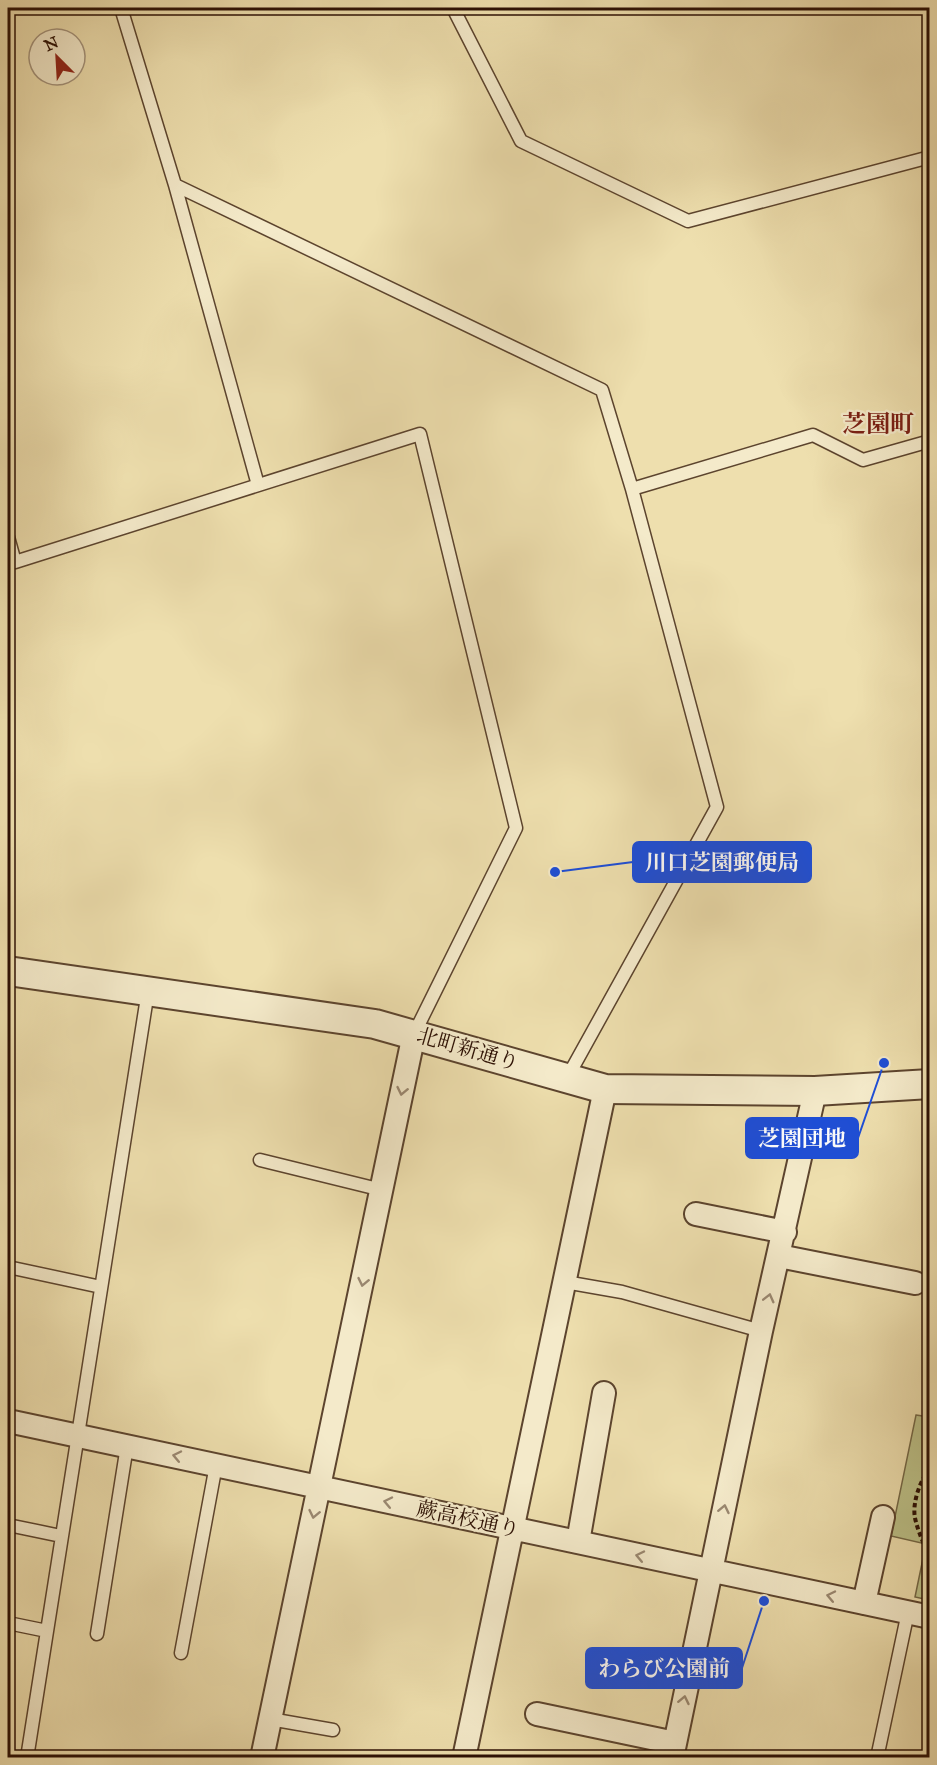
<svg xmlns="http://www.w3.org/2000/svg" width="937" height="1765" viewBox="0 0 937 1765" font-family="'IM FELL Great Primer','Noto Serif JP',serif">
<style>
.green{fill:#bcc188;stroke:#746846;stroke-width:1.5}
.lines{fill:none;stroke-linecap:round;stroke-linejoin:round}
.service-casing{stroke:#5c442e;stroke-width:15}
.minor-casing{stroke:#5c442e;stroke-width:26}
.tertiary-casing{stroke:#5c442e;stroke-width:32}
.path{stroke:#2c1004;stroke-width:4;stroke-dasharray:4.5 3;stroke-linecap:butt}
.service{stroke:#f4eaca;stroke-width:12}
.minor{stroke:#f4eaca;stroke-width:22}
.tertiary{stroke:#f4eaca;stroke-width:28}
.oneway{stroke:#9a8871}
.labels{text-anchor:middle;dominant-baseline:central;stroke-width:4.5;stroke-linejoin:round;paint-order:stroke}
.street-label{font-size:21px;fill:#2c1004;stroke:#f4eaca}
.quarter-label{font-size:24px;font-weight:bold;fill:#7a1f14;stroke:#f4eaca}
.leader{fill:none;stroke:#1d4ed8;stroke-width:2}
.callout-dot{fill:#1d4ed8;stroke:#f4eaca;stroke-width:2}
.callout{fill:#1d4ed8;stroke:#1d4ed8;stroke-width:2}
.callout-label{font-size:22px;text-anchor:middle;font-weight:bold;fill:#fff}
</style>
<rect width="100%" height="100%" fill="#eedfae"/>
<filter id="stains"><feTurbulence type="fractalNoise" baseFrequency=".00333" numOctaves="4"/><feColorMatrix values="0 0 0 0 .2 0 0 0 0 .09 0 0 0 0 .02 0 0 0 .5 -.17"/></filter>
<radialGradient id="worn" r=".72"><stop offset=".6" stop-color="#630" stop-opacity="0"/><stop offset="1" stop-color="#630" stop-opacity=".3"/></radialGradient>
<path class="green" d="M 916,1415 L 929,1417 L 929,1600 L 915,1597 L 926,1544 L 891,1536 Z"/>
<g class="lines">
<g class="service-casing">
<path id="service" d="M 121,8 L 175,185 L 602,390 L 632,489
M 453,8 L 521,141 L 688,221 L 930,157
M 175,185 L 258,485
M 8,537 L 15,562 L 10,563
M 15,562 L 420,434 L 516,828 L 414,1034
M 567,1078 L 717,807 L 632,489 L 813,435 L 863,460 L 930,441
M 260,1160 L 382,1190
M 8,1267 L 101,1287
M 565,1282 L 622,1292 L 761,1331
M 8,1525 L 61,1536
M 8,1623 L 47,1631
M 97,1634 L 127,1446
M 181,1653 L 216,1465
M 270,1719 L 333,1730
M 27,1758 L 148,991
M 877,1758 L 908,1612"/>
</g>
<g class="minor-casing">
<path id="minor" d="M 696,1214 L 785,1232
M 779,1256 L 915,1283
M 8,1421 L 930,1617
M 578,1542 L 604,1393
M 864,1603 L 883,1517
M 537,1714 L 675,1743
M 262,1758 L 414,1034
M 464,1758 L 605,1089
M 672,1758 L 761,1331 L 815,1091"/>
</g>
<g class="tertiary-casing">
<path id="tertiary" d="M 8,971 L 375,1024 L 605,1089 L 815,1091 L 930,1084"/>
</g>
<path class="path" d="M 930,1469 C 920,1480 912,1503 915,1518 C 918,1532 925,1546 930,1559
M 927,1591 L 930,1580"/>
<use href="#service" class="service"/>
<use href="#minor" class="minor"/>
<use href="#tertiary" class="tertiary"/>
</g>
<defs><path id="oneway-chevron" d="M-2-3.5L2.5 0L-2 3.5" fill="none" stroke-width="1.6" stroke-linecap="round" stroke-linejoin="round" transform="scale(1.5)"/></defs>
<g class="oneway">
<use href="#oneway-chevron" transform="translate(402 1091) rotate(102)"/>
<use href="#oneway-chevron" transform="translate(363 1282) rotate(102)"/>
<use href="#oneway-chevron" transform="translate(769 1298) rotate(-76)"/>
<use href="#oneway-chevron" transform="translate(177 1456) rotate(-168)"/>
<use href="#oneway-chevron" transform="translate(388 1502) rotate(-168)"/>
<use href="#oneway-chevron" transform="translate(724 1509) rotate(-78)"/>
<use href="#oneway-chevron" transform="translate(314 1514) rotate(102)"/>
<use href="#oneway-chevron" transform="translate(640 1556) rotate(-168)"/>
<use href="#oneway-chevron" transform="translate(831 1596) rotate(-168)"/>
<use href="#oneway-chevron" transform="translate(684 1700) rotate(-78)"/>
</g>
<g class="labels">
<g class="street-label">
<text transform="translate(468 1049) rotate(16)">北町新通り</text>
<text transform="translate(468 1519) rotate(12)">蕨高校通り</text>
</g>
<g class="quarter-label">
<text x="878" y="424">芝園町</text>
</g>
</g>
<path class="leader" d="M555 872L633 862M884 1063L858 1138M764 1601L742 1668"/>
<g class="callout-dot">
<circle cx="555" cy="872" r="6"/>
<circle cx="884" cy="1063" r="6"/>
<circle cx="764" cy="1601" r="6"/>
</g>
<g class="callout">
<rect x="633" y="842" width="178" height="40" rx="6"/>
<rect x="746" y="1118" width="112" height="40" rx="6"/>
<rect x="586" y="1648" width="156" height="40" rx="6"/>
</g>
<g class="callout-label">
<text x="722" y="870">川口芝園郵便局</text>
<text x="802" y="1146">芝園団地</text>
<text x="664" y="1676">わらび公園前</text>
</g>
<rect width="937" height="1765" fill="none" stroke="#eedfae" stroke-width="30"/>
<rect x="9" y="9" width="919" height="1747" fill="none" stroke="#2c1004" stroke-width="3"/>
<rect x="15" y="15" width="907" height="1735" fill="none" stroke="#2c1004" stroke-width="1.5"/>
<g transform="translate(57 57) rotate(336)"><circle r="28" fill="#f4eaca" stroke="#a4937b" stroke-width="1.5"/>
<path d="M0-4.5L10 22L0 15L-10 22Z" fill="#8f2418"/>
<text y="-9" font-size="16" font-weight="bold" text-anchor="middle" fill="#2c1004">N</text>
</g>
<rect width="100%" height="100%" filter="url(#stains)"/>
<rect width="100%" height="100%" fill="url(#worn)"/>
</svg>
